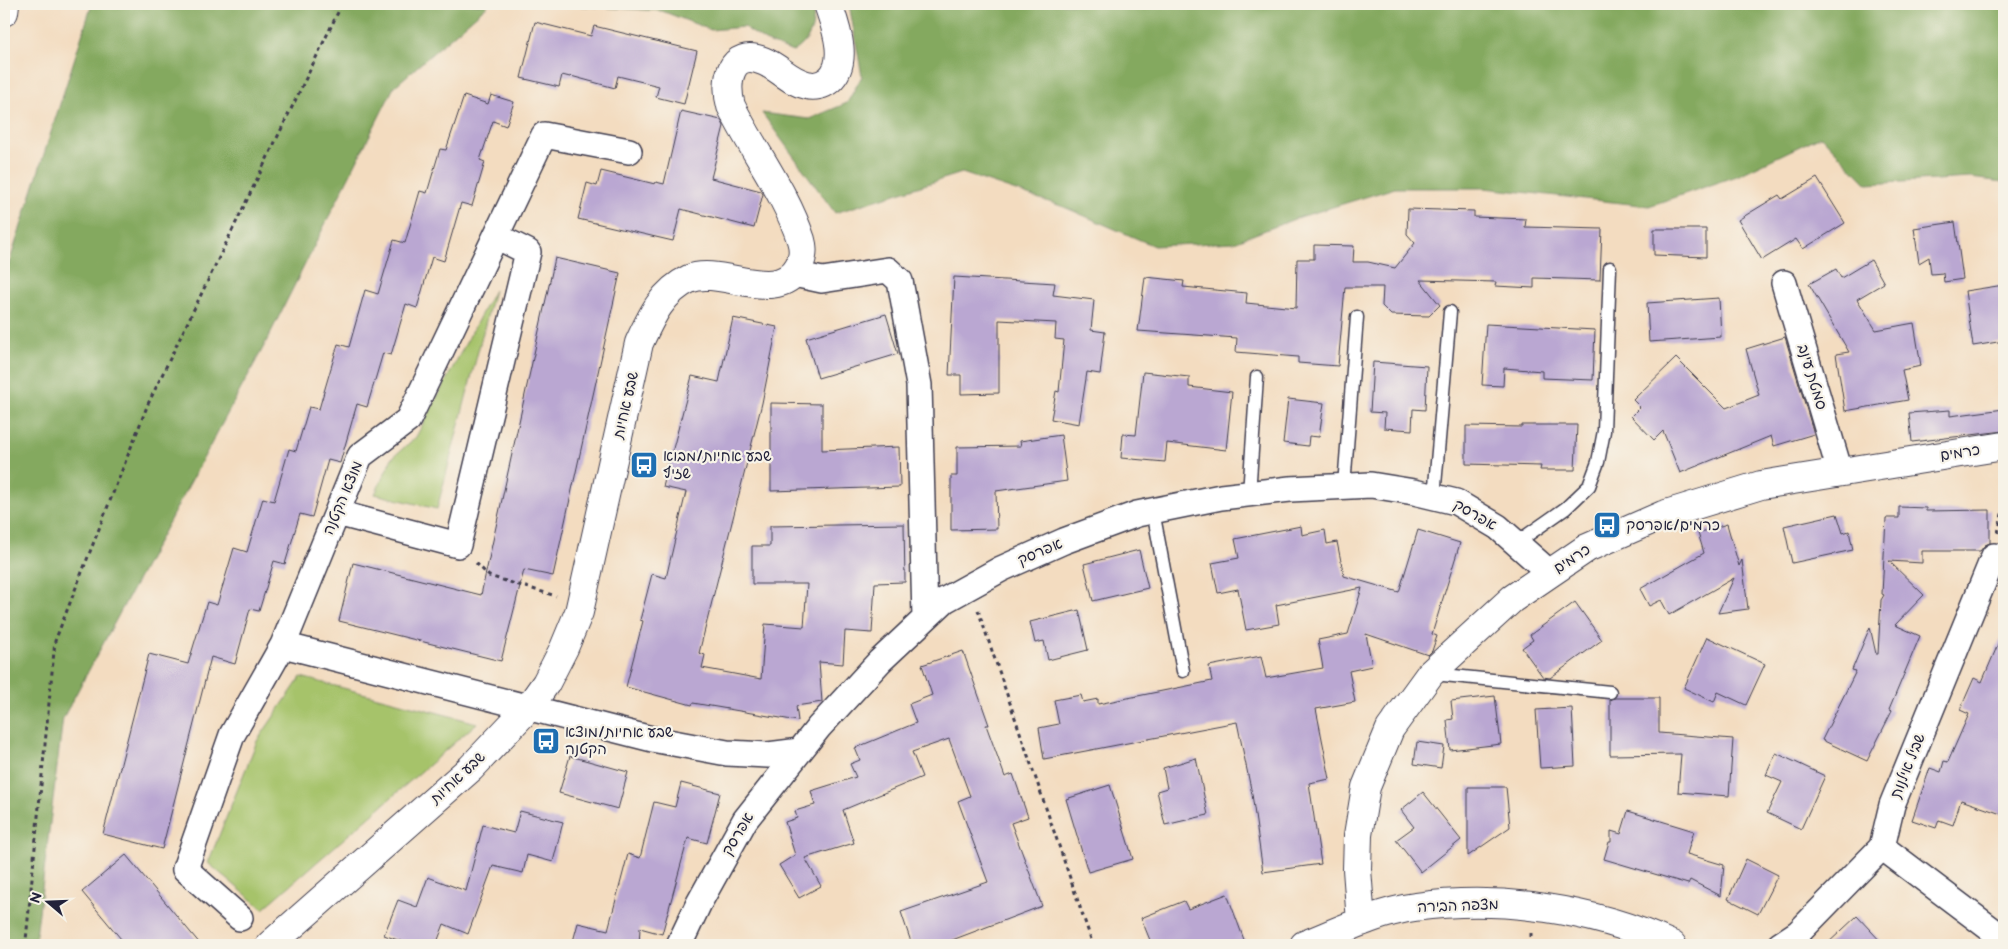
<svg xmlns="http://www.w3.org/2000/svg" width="2008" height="949" viewBox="0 0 2008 949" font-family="'Balsamiq Sans','Playpen Sans Hebrew',sans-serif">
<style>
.green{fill:#a6c36a;stroke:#647252}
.forest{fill:#84a95e;stroke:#53664c}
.building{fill:#baa7d2}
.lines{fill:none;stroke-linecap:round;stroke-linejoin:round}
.lane-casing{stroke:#413e4f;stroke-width:15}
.street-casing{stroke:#413e4f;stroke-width:28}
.secondary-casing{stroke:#413e4f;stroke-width:30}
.highway-casing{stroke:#413e4f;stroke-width:30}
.path{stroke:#413e4f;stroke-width:3;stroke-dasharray:4 4;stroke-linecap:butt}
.lane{stroke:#fff;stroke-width:12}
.street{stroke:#fff;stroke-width:25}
.secondary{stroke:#fff;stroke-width:28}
.highway{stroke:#fff;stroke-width:28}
.labels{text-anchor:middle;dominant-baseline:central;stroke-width:4.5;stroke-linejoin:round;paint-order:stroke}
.street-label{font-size:15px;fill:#22223b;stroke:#f7f3e8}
.poi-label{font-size:15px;fill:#22223b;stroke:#f7f3e8;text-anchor:start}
</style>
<rect width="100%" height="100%" fill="#f7f3e8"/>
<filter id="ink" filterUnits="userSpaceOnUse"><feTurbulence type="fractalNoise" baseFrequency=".02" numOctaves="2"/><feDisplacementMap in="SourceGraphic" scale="10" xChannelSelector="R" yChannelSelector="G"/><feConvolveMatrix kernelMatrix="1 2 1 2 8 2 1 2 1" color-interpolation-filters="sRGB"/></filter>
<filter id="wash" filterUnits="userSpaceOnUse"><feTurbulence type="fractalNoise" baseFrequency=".0096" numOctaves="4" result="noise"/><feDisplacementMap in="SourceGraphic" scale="20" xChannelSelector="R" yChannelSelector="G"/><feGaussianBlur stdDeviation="1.12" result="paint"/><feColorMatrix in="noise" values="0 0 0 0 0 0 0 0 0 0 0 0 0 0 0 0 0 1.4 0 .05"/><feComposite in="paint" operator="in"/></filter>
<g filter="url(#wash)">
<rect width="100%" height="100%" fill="#f3dcc0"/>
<path class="green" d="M 494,290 L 437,509 L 375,494 L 392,458 L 416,437 Z
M 301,677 L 477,723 L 263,909 L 208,863 L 257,741 Z"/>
<path class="forest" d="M 92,4 L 489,4 L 394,87 L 263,348 L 63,718 L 35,945 L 4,945 L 4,279 Z
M 550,4 L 813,4 C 815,25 812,40 793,52 L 765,41 L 744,27 L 711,30 L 662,11 Z
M 849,4 L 2004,4 L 2004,182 L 1970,178 L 1867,184 L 1821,136 L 1737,176 L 1649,206 L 1484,188 L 1395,188 L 1300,217 L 1234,242 L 1154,246 L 1064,207 L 962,173 L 835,213 L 762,113 L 809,119 L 847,103 L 862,76 Z"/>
<g id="blocks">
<path class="building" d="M 535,22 L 591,36 L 594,26 L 697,51 L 684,104 L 656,97 L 659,86 L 618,76 L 615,88 L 571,76 L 570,77 L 562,75 L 559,87 L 521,78 Z
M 491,95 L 514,102 L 506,126 L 493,121 L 480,160 L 485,162 L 472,206 L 461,203 L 444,261 L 432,257 L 417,308 L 406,304 L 391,355 L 383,353 L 367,407 L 357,404 L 340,463 L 328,460 L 312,517 L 300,514 L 285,564 L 274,561 L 259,611 L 250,609 L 235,664 L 211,657 L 162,849 L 103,834 L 149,654 L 188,664 L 207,602 L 217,605 L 234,548 L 247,552 L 263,498 L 274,501 L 289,449 L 296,451 L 309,407 L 319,409 L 338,344 L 349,347 L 365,290 L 378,294 L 394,240 L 405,243 L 420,191 L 427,193 L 440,149 L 446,150 L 464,96 L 488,104 Z
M 681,111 L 721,120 L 724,126 L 711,178 L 761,191 L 763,194 L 754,228 L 681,209 L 673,241 L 578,219 L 587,183 L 597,186 L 601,171 L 655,184 L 656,182 L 664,184 Z
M 1817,178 L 1845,223 L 1803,249 L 1796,239 L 1762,260 L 1738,220 L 1779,195 L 1782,199 Z
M 1408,209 L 1474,211 L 1474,217 L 1526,219 L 1525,227 L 1602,229 L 1600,280 L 1534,278 L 1534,288 L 1495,286 L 1496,282 L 1420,280 L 1440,305 L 1429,316 L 1391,315 L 1382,306 L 1383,287 L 1345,287 L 1338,366 L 1298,363 L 1298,357 L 1236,352 L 1237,338 L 1138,331 L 1145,277 L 1184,281 L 1183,287 L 1247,293 L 1246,303 L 1296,308 L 1297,259 L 1314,259 L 1314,245 L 1354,246 L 1353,262 L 1368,262 L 1395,268 L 1415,243 L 1407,234 Z
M 1955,222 L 1963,279 L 1944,282 L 1943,273 L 1931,274 L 1929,257 L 1919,263 L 1914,228 Z
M 1654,229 L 1706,229 L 1706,257 L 1654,255 Z
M 555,258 L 620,273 L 553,576 L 524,570 L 501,661 L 339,621 L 353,563 L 481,595 Z
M 1871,260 L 1884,283 L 1857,299 L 1876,330 L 1914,323 L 1921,366 L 1902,370 L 1908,400 L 1845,411 L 1836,354 L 1849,352 L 1809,284 L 1836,269 L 1841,278 Z
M 954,277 L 1055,283 L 1053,295 L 1094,300 L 1091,330 L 1105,332 L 1100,374 L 1087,372 L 1079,424 L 1051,419 L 1056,391 L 1059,392 L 1064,340 L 1055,339 L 1056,323 L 999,320 L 999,393 L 961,394 L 961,375 L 949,375 Z
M 2004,285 L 2004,341 L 1973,346 L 1965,291 Z
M 1719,298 L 1721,337 L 1649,342 L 1647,303 Z
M 886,314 L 898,354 L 818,378 L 806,338 Z
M 733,318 L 777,327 L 762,403 L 699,653 L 705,655 L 702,668 L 761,679 L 765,624 L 804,627 L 807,584 L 752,584 L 752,546 L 770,546 L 770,526 L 904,524 L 905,582 L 875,583 L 872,633 L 845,631 L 843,664 L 819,662 L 822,702 L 796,706 L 798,721 L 693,703 L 692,705 L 626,687 L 643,621 L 640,620 L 652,574 L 666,578 L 686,492 L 663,487 L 692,376 L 719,382 Z
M 1486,324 L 1595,330 L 1593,380 L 1542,378 L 1542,371 L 1504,368 L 1503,386 L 1482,385 Z
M 1785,337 L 1814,434 L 1774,446 L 1771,436 L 1680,473 L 1663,431 L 1654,440 L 1631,416 L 1640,407 L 1633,400 L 1676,358 L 1726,408 L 1759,395 L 1746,349 Z
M 1373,362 L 1427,366 L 1425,410 L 1413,409 L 1412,430 L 1384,428 L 1385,413 L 1370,412 Z
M 1143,372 L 1189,377 L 1189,387 L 1232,392 L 1226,450 L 1167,443 L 1165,462 L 1121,458 L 1123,434 L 1136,435 Z
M 1288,399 L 1324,403 L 1319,437 L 1309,436 L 1308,446 L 1283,443 Z
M 771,403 L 822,404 L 822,450 L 899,447 L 900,487 L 771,491 Z
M 2004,409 L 2004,431 L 1912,442 L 1909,413 L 1950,410 L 1950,416 Z
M 1522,425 L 1577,425 L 1575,470 L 1540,470 L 1541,466 L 1466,464 L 1466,426 L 1522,427 Z
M 1061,435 L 1067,481 L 996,491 L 997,529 L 951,530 L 951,476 L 957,476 L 957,447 L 1021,446 L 1020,441 Z
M 1899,507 L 1926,508 L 1926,511 L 1990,510 L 1990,543 L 1985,545 L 1980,551 L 1922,551 L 1922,563 L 1889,561 L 1924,595 L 1895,625 L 1920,636 L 1889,710 L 1892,711 L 1867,761 L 1822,740 L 1856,671 L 1852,670 L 1870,627 L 1876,654 L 1878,654 L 1881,600 L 1884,595 L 1882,594 L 1886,518 L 1899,518 Z
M 1837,514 L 1843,533 L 1849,531 L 1853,550 L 1792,563 L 1784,526 Z
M 1727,524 L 1739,566 L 1742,560 L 1748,609 L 1718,613 L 1734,578 L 1669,615 L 1661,600 L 1649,606 L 1640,589 L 1704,553 L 1698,533 Z
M 1301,526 L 1302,535 L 1325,530 L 1327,544 L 1337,542 L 1344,576 L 1399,592 L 1418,530 L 1460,543 L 1432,634 L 1437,636 L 1432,651 L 1428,655 L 1366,634 L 1372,666 L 1349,671 L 1355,702 L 1316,709 L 1330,779 L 1309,783 L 1321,864 L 1263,872 L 1252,794 L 1237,722 L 1044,759 L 1039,728 L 1059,724 L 1054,700 L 1081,695 L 1083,702 L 1098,699 L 1098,704 L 1212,681 L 1209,666 L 1261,656 L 1266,678 L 1323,668 L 1318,640 L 1348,634 L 1362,588 L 1276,605 L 1279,624 L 1246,630 L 1238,589 L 1218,593 L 1212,563 L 1239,558 L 1235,539 Z
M 1139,550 L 1148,588 L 1093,601 L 1084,564 Z
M 1575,602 L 1602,640 L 1550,678 L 1543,677 L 1522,648 L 1533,640 L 1530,635 Z
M 1079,610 L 1088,650 L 1048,660 L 1044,641 L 1035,643 L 1030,622 Z
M 2004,630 L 2004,815 L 1961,800 L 1953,825 L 1939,820 L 1936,828 L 1912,820 L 1930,768 L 1941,772 L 1944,761 L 1948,762 L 1969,714 L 1960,710 L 1974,678 L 1982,682 Z
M 1707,637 L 1765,664 L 1746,705 L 1718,692 L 1714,702 L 1684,688 Z
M 963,651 L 989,725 L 986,725 L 1005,777 L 1013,774 L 1028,817 L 1011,823 L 1042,906 L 939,945 L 912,945 L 901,912 L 988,882 L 958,801 L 970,796 L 949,739 L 912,752 L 922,777 L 843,810 L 854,843 L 805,858 L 821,886 L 799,898 L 779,865 L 795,855 L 785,822 L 797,818 L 795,811 L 815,805 L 811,791 L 856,777 L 850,764 L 860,760 L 855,748 L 916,723 L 909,704 L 932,695 L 922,665 Z
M 1495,696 L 1501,744 L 1450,750 L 1447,720 L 1453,719 L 1451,701 Z
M 1615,698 L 1659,698 L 1659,733 L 1733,739 L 1729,796 L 1678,792 L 1681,754 L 1610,755 L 1610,700 Z
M 1572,708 L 1575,766 L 1540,768 L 1536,710 Z
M 1417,742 L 1444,746 L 1441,768 L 1414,764 Z
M 1776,753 L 1825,776 L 1801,829 L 1767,813 L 1782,782 L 1766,775 Z
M 570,756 L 628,772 L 618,809 L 559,793 Z
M 1196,758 L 1208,815 L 1165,825 L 1157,791 L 1167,788 L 1163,768 Z
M 681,783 L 720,793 L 707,843 L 688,838 L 662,934 L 640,928 L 639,945 L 572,945 L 578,923 L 608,930 L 628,854 L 640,858 L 654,802 L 675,807 Z
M 1110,785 L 1133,859 L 1088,872 L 1066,799 Z
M 1468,787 L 1506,787 L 1510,827 L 1468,856 Z
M 1423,792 L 1461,840 L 1421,872 L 1396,840 L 1414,827 L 1401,810 Z
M 520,811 L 563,822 L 553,862 L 527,855 L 523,873 L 493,866 L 468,934 L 444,924 L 436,945 L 411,945 L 384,935 L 398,900 L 417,907 L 428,877 L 466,891 L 483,825 L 514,833 Z
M 1628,811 L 1694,831 L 1687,854 L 1724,865 L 1721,896 L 1690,880 L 1688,884 L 1604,859 L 1609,842 L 1611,842 L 1611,831 L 1621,834 Z
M 126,855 L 201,945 L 126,945 L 82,892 Z
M 1746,859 L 1778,875 L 1758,914 L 1728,899 Z
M 1227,894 L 1246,945 L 1152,945 L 1141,918 L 1184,901 L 1188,909 Z
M 1857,916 L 1884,945 L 1826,945 Z"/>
</g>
</g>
<g filter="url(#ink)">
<use href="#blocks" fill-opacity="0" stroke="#413e4f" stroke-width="1"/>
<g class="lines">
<g class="lane-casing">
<path id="lane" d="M 1344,486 L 1357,317
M 1249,494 L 1257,377
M 1434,497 L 1450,312
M 1153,511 L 1183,671
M 1516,543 L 1566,508 L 1589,486 L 1598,462 L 1604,431 L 1610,268
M 1434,674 L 1610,692"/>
</g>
<g class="street-casing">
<path id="street" d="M 794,274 L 822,280 L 888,270 L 900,281 L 919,385 L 925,618
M 1784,283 L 1840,472
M 337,513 L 458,545 L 528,252 L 496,236
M 283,645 L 652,739 L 727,753 L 768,755 L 800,751
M 1882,847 L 2004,939
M 240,918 L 185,869 L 232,735 L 283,645 L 360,456 L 408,420 L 544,135 L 629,151
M 679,945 L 699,903 L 745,820 L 819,727 L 880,661 L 945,600 L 1001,569 L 1064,541 L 1137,514 L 1221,497 L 1290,489 L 1371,485 L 1414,492 L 1456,502 L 1498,527 L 1550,573
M 1780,945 L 1798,933 L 1882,847 L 1892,805 L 1994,556"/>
</g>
<g class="secondary-casing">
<path id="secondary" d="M 1361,922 L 1357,869 L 1358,835 L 1366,787 L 1390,729 L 1430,674 L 1512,599 L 1587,548 L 1663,515 L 1761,485 L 2004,446
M 270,945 L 471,768 L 529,707 L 546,683 L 564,648 L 579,612 L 639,343 C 651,317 662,292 689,279 C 721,265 777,306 799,266 C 803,257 804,250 801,240 C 786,193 753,151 731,106 C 724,82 730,48 763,61 C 779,67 790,82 807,85 C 814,87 823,85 829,80 C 850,62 835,25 828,4
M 1304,945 C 1339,931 1378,912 1415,907 C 1500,895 1594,909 1672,945"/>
</g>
<g class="highway-casing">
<path id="highway" d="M 4,12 L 5,4"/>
</g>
<path class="path" d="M 1998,533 L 2004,505
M 476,563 L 489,576 L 556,596
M 978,610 L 1093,945
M 28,945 L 26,940 L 55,641 L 148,404 L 342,4
M 1531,945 L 1531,933"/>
<use href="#lane" class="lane"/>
<use href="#street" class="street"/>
<use href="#secondary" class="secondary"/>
<use href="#highway" class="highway"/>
</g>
</g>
<defs>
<g id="bus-square" transform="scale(1.4375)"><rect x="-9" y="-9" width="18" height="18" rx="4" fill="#1f6fb2" stroke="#f7f3e8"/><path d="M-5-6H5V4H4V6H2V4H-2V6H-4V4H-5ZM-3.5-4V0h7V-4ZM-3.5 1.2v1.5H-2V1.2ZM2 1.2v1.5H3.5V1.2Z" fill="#fff"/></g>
</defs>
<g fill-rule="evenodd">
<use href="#bus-square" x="644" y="465"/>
<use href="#bus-square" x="1607" y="525"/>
<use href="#bus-square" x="546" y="741"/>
</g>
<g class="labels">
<g class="street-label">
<text transform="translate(1812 377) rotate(73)">סמטת עינב</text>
<text transform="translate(626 405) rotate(-77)">שבע אחיות</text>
<text transform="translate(1960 453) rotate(-9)">כרמים</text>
<text transform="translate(343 498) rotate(-67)">מוצא הקטנה</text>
<text transform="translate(1475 515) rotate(30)">אפרסק</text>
<text transform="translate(1040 552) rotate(-23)">אפרסק</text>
<text transform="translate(1572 559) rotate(-33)">כרמים</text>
<text transform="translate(1908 766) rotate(-68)">שביל אילנות</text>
<text transform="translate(458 778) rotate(-43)">שבע אחיות</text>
<text transform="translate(738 834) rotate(-59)">אפרסק</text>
<text transform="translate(1458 906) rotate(-2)">מצפה הבירה</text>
</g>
<g class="poi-label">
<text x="663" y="456">שבע אחיות/מבוא<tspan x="663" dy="17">שזיף</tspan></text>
<text x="1626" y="525">כרמים/אפרסק</text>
<text x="565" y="732">שבע אחיות/מוצא<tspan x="565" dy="17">הקטנה</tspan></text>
</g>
</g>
<rect width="2008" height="949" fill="none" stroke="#f7f3e8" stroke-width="20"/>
<g transform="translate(48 902) rotate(289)" stroke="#f7f3e8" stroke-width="4" paint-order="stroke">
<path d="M0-4L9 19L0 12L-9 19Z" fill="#22223b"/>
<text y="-8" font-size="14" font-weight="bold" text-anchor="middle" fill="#22223b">N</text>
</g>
</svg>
